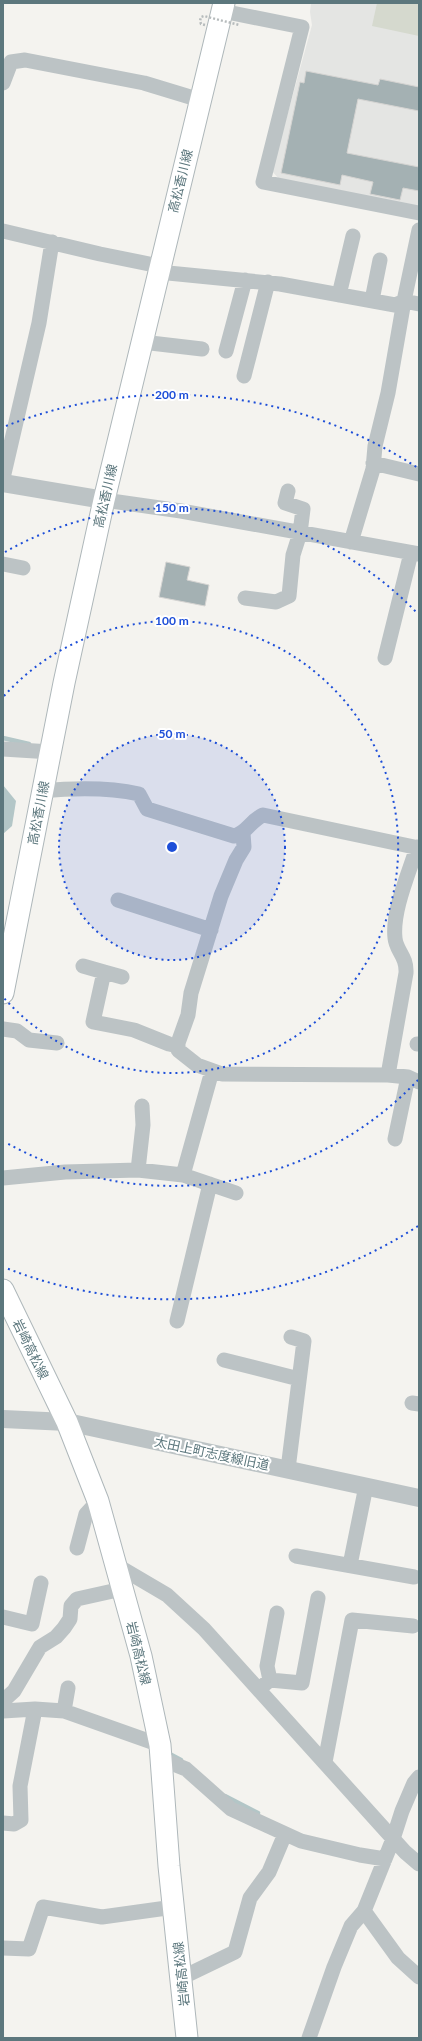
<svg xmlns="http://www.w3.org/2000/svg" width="422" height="2041" viewBox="0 0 422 2041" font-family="Lato,'Noto Sans JP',sans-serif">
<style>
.built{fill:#e4e5e3}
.green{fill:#d5d9ce}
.water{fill:#b3c6c7}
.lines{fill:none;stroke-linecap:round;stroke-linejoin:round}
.stream{stroke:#b3c6c7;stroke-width:4.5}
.building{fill:#a4b1b3;stroke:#d5d4d2}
.secondary-casing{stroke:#aeb7ba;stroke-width:23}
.minor{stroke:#bcc3c5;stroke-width:15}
.tertiary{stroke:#bcc3c5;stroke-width:18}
.secondary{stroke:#fff;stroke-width:21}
.path-bridge{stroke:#b6bbbc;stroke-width:2.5;stroke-dasharray:2 2;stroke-linecap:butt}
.ring{fill:none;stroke:#1d4ed8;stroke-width:2;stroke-dasharray:2 4}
.labels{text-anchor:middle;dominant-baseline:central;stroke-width:4;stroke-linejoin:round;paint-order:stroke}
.street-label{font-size:13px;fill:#5c777d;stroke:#fff}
.centre{fill:#1d4ed8;stroke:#fff;stroke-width:2}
.ring-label{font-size:12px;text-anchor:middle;font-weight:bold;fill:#1d4ed8;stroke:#fff;stroke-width:4;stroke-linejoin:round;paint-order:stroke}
</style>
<rect width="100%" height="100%" fill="#f4f3ef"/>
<path class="built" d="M 311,3 L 419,3 L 419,207 L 280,180 L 272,171 L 312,25 L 310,12 Z"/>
<path class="green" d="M 377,3 L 419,3 L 419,36 L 372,26 Z"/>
<path class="water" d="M 3,785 L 16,801 L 12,826 L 3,834 Z"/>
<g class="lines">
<path class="stream" d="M 3,738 L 29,744
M 166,1752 L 181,1760
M 225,1796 L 258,1813"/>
</g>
<path class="building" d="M 306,71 L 378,85 L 380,79 L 419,87 L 419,111 L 358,99 L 347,153 L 419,167 L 419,191 L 403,188 L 400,200 L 370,194 L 373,182 L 342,175 L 340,185 L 281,173 L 300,82 L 304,83 Z
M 166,562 L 190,567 L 187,580 L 209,585 L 205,606 L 159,597 Z"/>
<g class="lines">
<g class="secondary-casing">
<path id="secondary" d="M 3,993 L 64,683 L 104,500 L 224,3
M 3,1290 L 67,1422 L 98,1501 L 141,1656 L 160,1745 L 169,1866 L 187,2038"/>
</g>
<path class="minor" d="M 222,11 L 302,27 L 263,182 L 419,213
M 3,83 L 11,62 L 25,60 L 144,83 L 200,100
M 419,230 L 404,301 L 419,304
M 3,231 L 100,254 L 159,266
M 158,272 L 280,284 L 395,305 L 404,301 L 388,393 L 375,446 L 373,469 L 351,542
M 339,295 L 353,236
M 372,300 L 380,260
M 142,342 L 202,349
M 226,351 L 245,280
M 244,376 L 268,282
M 373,463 L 419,474
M 3,478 L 39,323 L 52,242
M 104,500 L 181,511 L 419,554
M 3,564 L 23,568
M 245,598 L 276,602 L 289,596 L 293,555 L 300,533 L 303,509 L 285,503 L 288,491
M 385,658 L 411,553
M 3,749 L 51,752
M 42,791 C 74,788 107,787 139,794 L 147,809 L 234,836 C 248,832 249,822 263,815 L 419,848
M 243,833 L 244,847 L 236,860 L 221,896 L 191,993 L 188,1015 L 178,1043 L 178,1050 L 197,1065 L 222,1074 L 388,1075 L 408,1077 L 419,1082
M 118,900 L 211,930
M 83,966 L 104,972 L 93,1022 L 134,1030 L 169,1044 L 178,1046
M 104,972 L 122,977
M 3,1029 L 17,1031 L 29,1040 L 57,1043
M 417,1044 L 419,1044
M 388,1075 L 406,973 C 407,956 396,951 395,938 C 392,911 409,873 417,847
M 395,1139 L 408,1077
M 138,1170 L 143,1125 L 142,1106
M 183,1175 L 212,1071
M 3,1178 L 65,1172 L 138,1170 L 183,1175 L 236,1193
M 177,1321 L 210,1184
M 224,1360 L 299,1379
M 412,1403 L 419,1404
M 288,1469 L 304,1341 L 291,1337
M 77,1548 L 86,1514 L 98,1501
M 296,1556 L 414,1577
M 116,1565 L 167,1595 L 204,1629 L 405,1852 L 419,1864
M 350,1565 L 366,1486
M 3,1617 L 32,1624 L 41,1583
M 270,1680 L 267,1666 L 277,1613
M 259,1689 L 270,1680 L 302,1683 L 318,1598
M 3,1701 L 14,1691 L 40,1647 L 56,1637 L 64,1628 L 70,1619 L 71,1606 L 77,1599 L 122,1589
M 3,1711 L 35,1709 L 64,1711 L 160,1745
M 64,1711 L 68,1688
M 161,1759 L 186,1769 L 231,1809 L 301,1841 L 360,1855 L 385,1859
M 325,1762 L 352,1620 L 413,1626
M 3,1823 L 14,1824 L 21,1820 L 20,1786 L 35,1709
M 364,1911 L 398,1958 L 419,1977
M 3,1948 L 29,1949 L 43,1907 L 102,1917 L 174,1907
M 181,1978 L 235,1952 L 250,1898 L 269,1872 L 285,1834
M 309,2038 L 334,1967 L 351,1926 L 364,1911 L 393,1839 L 402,1811 L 414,1783 L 419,1777"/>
<path class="tertiary" d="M 3,483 L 104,500
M 3,1419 L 67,1422 L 419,1498"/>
<use href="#secondary" class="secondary"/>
<path class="path-bridge" d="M 205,25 L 201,24 L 200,21 L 201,17 L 204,16 L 239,25"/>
</g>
<circle cx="172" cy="847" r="113" fill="#1d4ed8" fill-opacity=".12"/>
<g class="ring">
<circle cx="172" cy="847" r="113"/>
<path d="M4 696A226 226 0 1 1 4 998"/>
<path d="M418 1080A339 339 0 0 1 5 1142M5 552A339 339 0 0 1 418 614"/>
<path d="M418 1226A452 452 0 0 1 6 1268M6 426A452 452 0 0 1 418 468"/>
</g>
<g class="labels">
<g class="street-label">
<text transform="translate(180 181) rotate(-76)">高松香川線</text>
<text transform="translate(105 496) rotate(-77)">高松香川線</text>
<text transform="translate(38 813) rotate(-79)">高松香川線</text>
<text transform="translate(31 1349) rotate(64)">岩崎高松線</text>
<text transform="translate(212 1453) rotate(12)">太田上町志度線旧道</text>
<text transform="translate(139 1653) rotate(76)">岩崎高松線</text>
<text transform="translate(181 1974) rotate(-96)">岩崎高松線</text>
</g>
</g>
<circle cx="172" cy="847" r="6" class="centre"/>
<g class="ring-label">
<text x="172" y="399">200 m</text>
<text x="172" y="512">150 m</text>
<text x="172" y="625">100 m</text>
<text x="172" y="738">50 m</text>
</g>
<rect width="422" height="2041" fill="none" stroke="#5c777d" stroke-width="8"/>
</svg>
